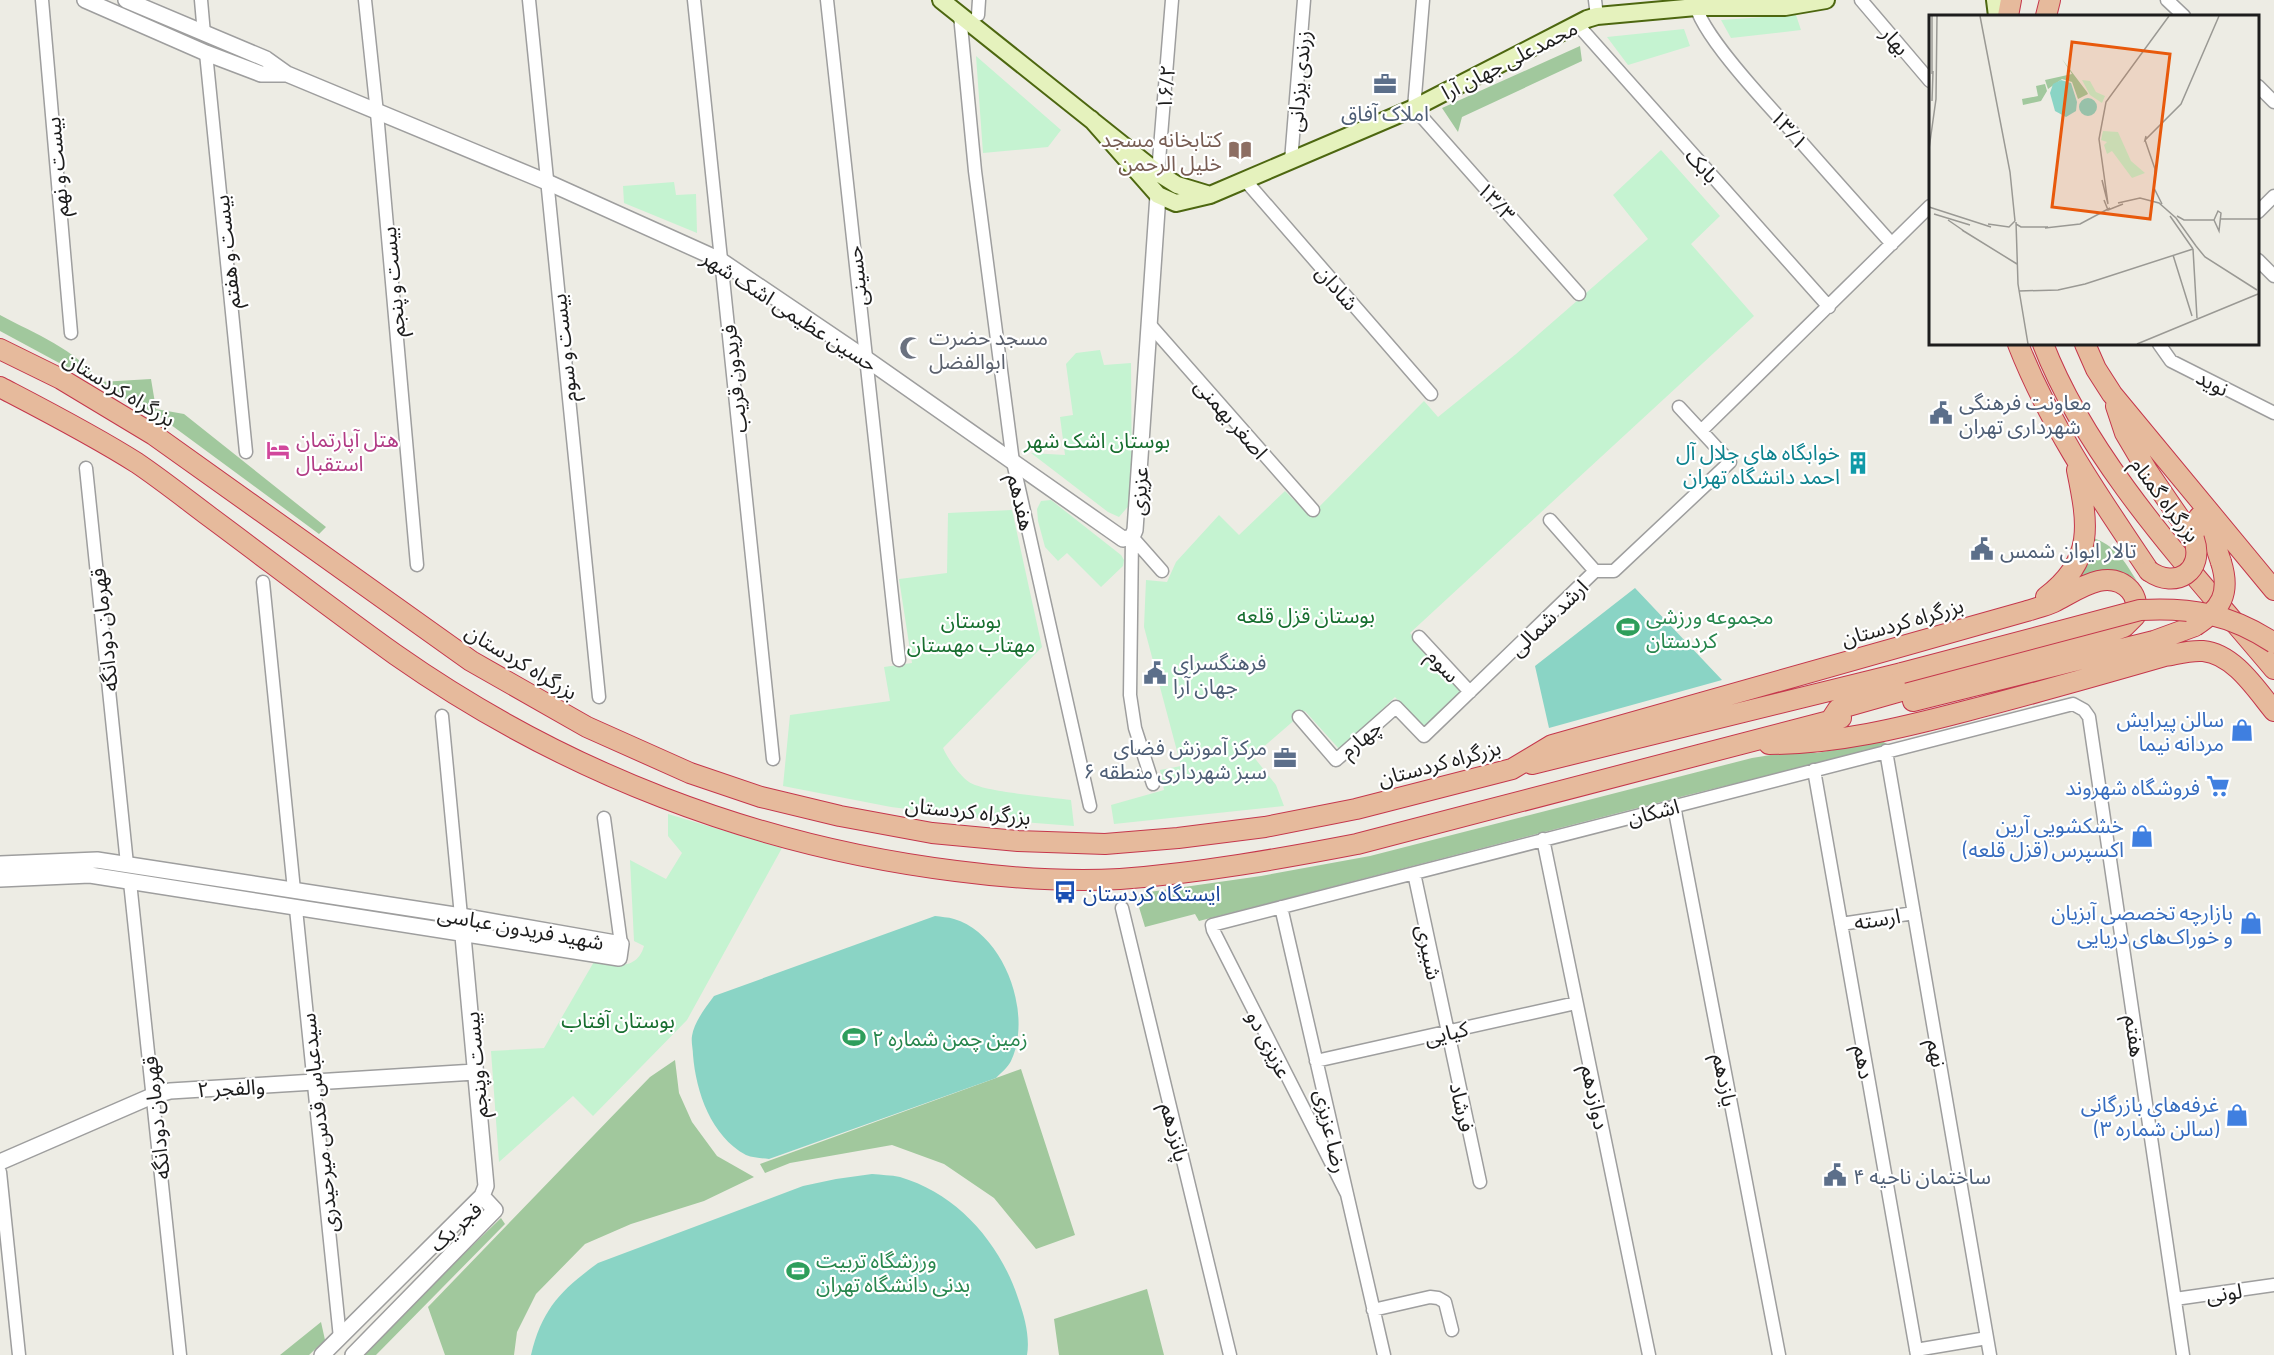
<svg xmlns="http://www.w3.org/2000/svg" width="2274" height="1355" viewBox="0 0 2274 1355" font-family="Barlow,'Noto Sans Arabic',sans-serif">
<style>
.forest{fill:#a1c89d}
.park{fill:#c5f3d1}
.pitch{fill:#8ad4c5}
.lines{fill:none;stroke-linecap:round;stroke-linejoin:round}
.minor-casing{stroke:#9e9e9e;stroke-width:15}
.tertiary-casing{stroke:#9e9e9e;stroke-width:18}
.secondary-casing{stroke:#4d6710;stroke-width:20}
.trunk-casing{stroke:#c5374c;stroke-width:22}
.minor{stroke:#fff;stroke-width:12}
.tertiary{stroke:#fff;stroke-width:15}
.secondary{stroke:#e5f2bd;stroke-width:16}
.trunk{stroke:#e6ba9c;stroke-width:20}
.trunk-bridge-casing{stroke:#c5374c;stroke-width:22;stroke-linecap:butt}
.trunk-bridge{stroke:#e6ba9c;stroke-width:20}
.labels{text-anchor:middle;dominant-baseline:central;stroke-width:4.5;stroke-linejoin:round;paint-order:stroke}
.street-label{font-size:21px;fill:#1d1d1d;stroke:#fff}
.service-label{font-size:21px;fill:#4e5e75;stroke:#fff;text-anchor:start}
.education-label{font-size:21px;fill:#785e54;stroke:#fff;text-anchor:end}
.worship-label{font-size:21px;fill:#5b616d;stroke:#fff;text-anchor:start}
.hotel-label{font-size:21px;fill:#b23c85;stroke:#fff;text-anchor:start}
.park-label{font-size:21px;fill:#176e2f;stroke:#fff}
.culture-label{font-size:21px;fill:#0d838f;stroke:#fff;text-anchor:end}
.leisure-label{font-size:21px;fill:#27864d;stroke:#fff;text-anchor:start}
.shop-label{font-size:21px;fill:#366cbe;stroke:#fff;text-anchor:end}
.transit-label{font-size:21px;fill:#164399;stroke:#fff;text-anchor:start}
.inset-road{fill:none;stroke:#9a9994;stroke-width:1.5}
.view{fill:#e8590c;fill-opacity:0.15;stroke:#e8590c;stroke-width:3}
.inset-edge{fill:none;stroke:#1d1d1d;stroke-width:3}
</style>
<rect width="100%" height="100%" fill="#edece4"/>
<path class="forest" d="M 1580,46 L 1582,61 L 1462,117 L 1458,132 L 1442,108 Z
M 0,315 C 35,334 76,349 100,382 L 151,379 L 156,409 L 184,414 L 326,527 L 319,534 L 163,419 L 0,331 Z
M 2091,537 C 2116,546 2123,559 2137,581 C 2119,564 2098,572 2077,579 Z
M 1882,741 L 1890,746 L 1688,795 L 1199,921 L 1195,914 L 1145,927 L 1135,894 L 1261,876 L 1370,856 L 1752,758 L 1802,750 L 1817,753 Z
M 675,1060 L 679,1093 L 692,1122 L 717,1156 L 754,1177 L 704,1201 L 631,1224 L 585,1244 L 536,1294 L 517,1332 L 514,1355 L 445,1355 L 428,1307 L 650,1077 Z
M 1021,1069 L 1075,1235 L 1036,1249 L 994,1198 L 944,1164 L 892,1145 L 790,1163 L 765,1173 L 760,1164 Z
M 501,1218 L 505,1224 L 376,1355 L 359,1355 Z
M 1147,1289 L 1164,1355 L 1059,1355 L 1054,1319 Z
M 321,1322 L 325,1340 L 309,1355 L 280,1355 Z"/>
<path class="park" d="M 1796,15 L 1801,30 L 1731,38 L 1721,20 Z
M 1684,29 L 1690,46 L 1628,65 L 1607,37 Z
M 976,56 L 1061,130 L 1048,147 L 983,153 Z
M 1661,150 L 1720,216 L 1691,244 L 1754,316 L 1410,633 L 1464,690 L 1425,728 L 1395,697 L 1340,750 L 1305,711 L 1253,756 L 1276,785 L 1284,806 L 1114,824 L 1111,805 L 1164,790 L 1160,770 L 1181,766 L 1144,627 L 1146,580 L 1167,582 L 1176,562 L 1219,515 L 1239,535 L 1285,491 L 1310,516 L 1424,401 L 1438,417 L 1516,354 L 1648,239 L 1613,195 Z
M 674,182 L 676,195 L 696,194 L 697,233 L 624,203 L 623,186 Z
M 1100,350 L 1104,365 L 1131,363 L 1132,502 L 1119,517 L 1108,512 L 1031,453 L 1065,455 L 1060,417 L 1073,415 L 1066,364 L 1076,353 Z
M 1051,500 L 1121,555 L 1124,560 L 1123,566 L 1101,587 L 1067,553 L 1058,561 L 1045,547 L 1038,521 L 1037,509 L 1041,501 Z
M 1012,510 L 1042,647 L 943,748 C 948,759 959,775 969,782 C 983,792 1051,797 1071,800 L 1074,826 L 995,820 L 891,807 L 783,786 L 790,715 L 890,701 L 884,667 L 912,663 L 899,579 L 947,573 L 948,513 Z
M 668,814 L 782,848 L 687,1020 L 593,1116 L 573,1096 L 499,1162 L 491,1051 L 544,1048 L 595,960 C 614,966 637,971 644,946 L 634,941 L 630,860 L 666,879 L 682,853 L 668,836 Z"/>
<path class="pitch" d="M 1635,588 L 1722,680 L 1549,728 L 1535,666 Z
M 935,916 C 941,917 948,917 954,919 C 1005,934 1033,1015 1011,1061 C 1008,1067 1001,1073 996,1078 L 769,1159 C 762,1158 753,1158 746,1155 C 711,1136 696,1092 693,1055 C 693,1049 691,1042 692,1036 C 694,1022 706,1007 714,996 Z
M 872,1174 C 881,1175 891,1175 900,1177 C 958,1194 1001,1244 1019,1301 C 1025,1318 1030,1338 1027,1355 L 531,1355 C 542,1309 561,1290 598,1263 L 803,1186 L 836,1179 Z"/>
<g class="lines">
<g class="minor-casing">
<path id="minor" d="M 42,0 L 71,333
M 201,0 L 204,34
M 365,0 L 377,113 L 417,565
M 529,0 L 599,697
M 694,0 L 773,759
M 827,0 L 899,660
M 1423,0 L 1414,108 L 1579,294
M 1595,0 L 1597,16
M 1861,0 L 1930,81
M 2167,0 L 2184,16
M 1695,2 C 1699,32 1765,102 1788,127 C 1822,166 1857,205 1892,244
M 960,15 L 975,171 L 1013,462 L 1090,806
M 978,15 L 979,0
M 1577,24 L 1829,307
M 206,53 L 246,452
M 2258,86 L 2274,102
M 1291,161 L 1304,0
M 1158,173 L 1172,0
M 1245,180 L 1431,394
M 2258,212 L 2274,196
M 2258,260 L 2274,276
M 1151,326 L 1313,510
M 2159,344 L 2171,361 L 2274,413
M 1702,430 L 1930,206
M 86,468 L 127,864
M 1550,520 L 1595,571
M 1132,537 L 1130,695 L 1135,728 L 1153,784
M 1132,537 L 1162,571
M 263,582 L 294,890
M 1419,637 L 1470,692
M 442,716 L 461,916
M 1299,717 L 1336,760 L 1396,707 L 1424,736 L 1595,571 L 1614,571 L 1730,462 L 1679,407
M 1886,751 L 1990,1355
M 1814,770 L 1917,1355
M 1674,806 L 1779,1355
M 604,818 L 621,944
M 1543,839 L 1649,1355
M 1414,873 L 1480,1182
M 130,882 L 180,1355
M 1281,907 L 1384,1355
M 1122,908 L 1230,1355
M 296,909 L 340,1338
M 1841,924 L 1914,913
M 1316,1061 L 1576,1003
M 0,1172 L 19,1355
M 1347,1194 L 1213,930 L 1212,925 L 2073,704 L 2084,710 L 2089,717 L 2183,1355
M 2175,1299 L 2274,1285
M 1373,1310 L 1430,1297 L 1438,1298 L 1445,1302 L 1452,1330
M 1916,1350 L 1987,1338"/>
</g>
<g class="tertiary-casing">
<path id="tertiary" d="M 85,0 L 206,53 L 261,74 L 287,74
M 126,0 L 266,59 L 287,74 L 547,182 L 720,260 L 865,358 L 1123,539 L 1132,537 L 1135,530 L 1158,195
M 0,864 L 97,860 L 461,916 L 621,944 L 619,958 L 90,875 L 0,879
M 462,925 L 486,1186 L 482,1196
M 0,1162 L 152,1096 L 170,1091 L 475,1072
M 322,1355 L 482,1196 L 495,1210 L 353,1355"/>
</g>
<g class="secondary-casing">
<path id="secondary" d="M 941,0 L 1158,173 L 1177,185 L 1210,195 L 1176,203 L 1158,195 L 1091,119
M 1995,0 L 1997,16
M 1210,195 L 1414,108 L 1587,19 L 1597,16 L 1696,7 L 1785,7 L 1826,0"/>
</g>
<g class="trunk-casing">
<path id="trunk" d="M 2008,16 L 2011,0
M 2046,16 L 2050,0
M 2018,344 C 2050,426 2100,498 2149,571
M 2043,344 C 2089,463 2192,571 2274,669
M 2085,344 L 2096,369 L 2112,394 L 2274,590
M 0,349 L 61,379 L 154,435 L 471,661 L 587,727 L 690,773 L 761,797 L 840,816 L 932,833 L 1018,841 L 1105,844 L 1178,838 L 1265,827 L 1356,809 L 1512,769 L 1552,745 L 2027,611 C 2036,608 2045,606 2054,602 C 2076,591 2108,566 2130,590 C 2137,598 2137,606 2135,616 L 2124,627 L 2116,630 L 1838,709 L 1830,721
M 0,387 C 46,411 93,435 137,463 C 162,480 186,499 210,517 C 272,563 333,610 396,655 C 563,772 754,846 956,871 C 1010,878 1066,882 1120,879 C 1200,873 1279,859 1357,844 L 1841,718
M 2116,406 L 2125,433 L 2148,472 L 2194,539
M 2199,517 L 2212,535 L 2221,562
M 2046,597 C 2095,560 2088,524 2077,470
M 1913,701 L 2154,641 L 2195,626
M 1769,744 C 1836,744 1901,728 1966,711 C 2033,694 2099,675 2165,656 C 2177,654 2190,650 2203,651 C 2234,654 2256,689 2274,711
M 1532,764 L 1902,673"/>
</g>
<use href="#minor" class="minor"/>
<use href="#tertiary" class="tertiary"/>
<use href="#secondary" class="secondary"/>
<use href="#trunk" class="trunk"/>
<g class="trunk-bridge-casing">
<path id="trunk-bridge" d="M 2149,571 C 2176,590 2205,571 2194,539
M 2195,626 C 2221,609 2231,594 2221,562
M 1902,673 L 2140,610 C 2191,607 2230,614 2274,643"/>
</g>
<use href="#trunk-bridge" class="trunk-bridge"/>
</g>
<defs>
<g id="office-bare" transform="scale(1.8)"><path d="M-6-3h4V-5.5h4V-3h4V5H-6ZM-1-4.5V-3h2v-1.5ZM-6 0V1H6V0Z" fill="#5c6f8a" stroke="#fff" stroke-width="2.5" paint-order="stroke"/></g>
<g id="library-bare" transform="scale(1.8)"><path d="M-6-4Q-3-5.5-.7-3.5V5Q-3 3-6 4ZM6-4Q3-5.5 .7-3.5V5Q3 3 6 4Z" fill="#8d6e63" stroke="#fff" stroke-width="2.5" paint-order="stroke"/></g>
<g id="mosque-bare" transform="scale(1.8)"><path d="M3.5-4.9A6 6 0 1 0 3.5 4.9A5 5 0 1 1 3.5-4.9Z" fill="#6b7280" stroke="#fff" stroke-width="2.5" paint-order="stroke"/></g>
<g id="civic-bare" transform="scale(1.8)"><path d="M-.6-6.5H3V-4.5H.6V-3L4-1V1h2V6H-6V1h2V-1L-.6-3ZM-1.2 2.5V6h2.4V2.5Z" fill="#5c6f8a" stroke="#fff" stroke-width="2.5" paint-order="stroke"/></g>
<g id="hotel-bare" transform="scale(1.8)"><path d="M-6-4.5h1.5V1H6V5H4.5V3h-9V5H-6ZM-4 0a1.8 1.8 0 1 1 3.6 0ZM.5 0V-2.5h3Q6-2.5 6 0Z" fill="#d1479c" stroke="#fff" stroke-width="2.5" paint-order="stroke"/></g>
<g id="building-bare" transform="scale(1.8)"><path d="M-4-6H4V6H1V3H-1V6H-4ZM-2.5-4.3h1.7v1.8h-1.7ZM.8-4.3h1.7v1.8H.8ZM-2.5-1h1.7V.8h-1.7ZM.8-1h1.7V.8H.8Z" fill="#0f9aa8" stroke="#fff" stroke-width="2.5" paint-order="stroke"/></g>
<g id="stadium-bare" transform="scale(1.8)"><path d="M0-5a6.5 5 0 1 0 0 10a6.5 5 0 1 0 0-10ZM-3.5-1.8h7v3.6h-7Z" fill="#2e9e5b" stroke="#fff" stroke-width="2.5" paint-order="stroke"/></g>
<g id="shop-bare" transform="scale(1.8)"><path d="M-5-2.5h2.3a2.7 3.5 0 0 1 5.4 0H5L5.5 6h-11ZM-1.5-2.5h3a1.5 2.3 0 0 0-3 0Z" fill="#3f7fe0" stroke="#fff" stroke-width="2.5" paint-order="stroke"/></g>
<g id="supermarket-bare" transform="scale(1.8)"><path d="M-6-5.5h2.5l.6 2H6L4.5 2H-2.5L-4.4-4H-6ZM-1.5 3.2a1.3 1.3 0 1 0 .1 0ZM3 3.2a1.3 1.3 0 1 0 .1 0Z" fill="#3f7fe0" stroke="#fff" stroke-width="2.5" paint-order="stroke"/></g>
<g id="bus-bare" transform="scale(1.8)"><path d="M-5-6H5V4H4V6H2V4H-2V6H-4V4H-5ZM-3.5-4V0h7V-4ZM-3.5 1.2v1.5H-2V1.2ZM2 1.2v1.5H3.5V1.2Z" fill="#1a4fb4" stroke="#fff" stroke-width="2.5" paint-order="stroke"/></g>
</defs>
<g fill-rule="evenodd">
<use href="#office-bare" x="1385" y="84"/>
<use href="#library-bare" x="1240" y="150"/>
<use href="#mosque-bare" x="911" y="348"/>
<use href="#civic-bare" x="1941" y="413"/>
<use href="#hotel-bare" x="278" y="450"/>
<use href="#building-bare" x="1858" y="463"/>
<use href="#civic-bare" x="1982" y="549"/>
<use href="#stadium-bare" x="1628" y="627"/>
<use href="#civic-bare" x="1155" y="673"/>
<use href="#shop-bare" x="2242" y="730"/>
<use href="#office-bare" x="1285" y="758"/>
<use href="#supermarket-bare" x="2218" y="786"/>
<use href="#shop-bare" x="2142" y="836"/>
<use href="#bus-bare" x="1065" y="892"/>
<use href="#shop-bare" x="2251" y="923"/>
<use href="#stadium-bare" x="854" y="1037"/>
<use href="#shop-bare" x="2237" y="1115"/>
<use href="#civic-bare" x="1835" y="1175"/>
<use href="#stadium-bare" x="798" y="1271"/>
</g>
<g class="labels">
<g class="street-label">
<text transform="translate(1896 40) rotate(49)">بهار</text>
<text transform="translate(1509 59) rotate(-27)">محمدعلی جهان آرا</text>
<text transform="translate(1298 81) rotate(-85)">زرندی یزدانی</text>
<text transform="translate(1165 87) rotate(-85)">۱۶/۲</text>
<text transform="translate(1790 129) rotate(49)">۱۳/۱</text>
<text transform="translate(1703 165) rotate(48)">بابک</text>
<text transform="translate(56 167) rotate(-95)">بیست و نهم</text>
<text transform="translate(1497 201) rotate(48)">۱۳/۳</text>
<text transform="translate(226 252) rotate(-96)">بیست و هفتم</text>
<text transform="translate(856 276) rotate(-96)">حسینی</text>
<text transform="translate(392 282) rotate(-95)">بیست و پنجم</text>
<text transform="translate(1338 287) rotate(49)">شادان</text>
<text transform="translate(790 310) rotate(33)">حسین عظیمی اشک شهر</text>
<text transform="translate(563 348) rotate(-96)">بیست و سوم</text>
<text transform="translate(733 379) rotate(-96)">فریدون قریب</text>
<text transform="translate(2213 382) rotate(27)">نوید</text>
<text transform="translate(120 388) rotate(31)">بزرگراه کردستان</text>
<text transform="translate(1232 418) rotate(49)">اصغر بهمنی</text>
<text transform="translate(1138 491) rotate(-86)">عزیزی</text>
<text transform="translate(2166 499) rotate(53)">بزرگراه گمنام</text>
<text transform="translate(1022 502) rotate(77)">هفدهم</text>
<text transform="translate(1548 617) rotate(-44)">ارشد شمالی</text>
<text transform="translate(1902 621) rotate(-16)">بزرگراه کردستان</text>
<text transform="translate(103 630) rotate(-96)">قهرمان دودانگه</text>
<text transform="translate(522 661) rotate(31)">بزرگراه کردستان</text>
<text transform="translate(1444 665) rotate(47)">سوم</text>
<text transform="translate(1360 738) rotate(-40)">چهارم</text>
<text transform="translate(1439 762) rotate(-15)">بزرگراه کردستان</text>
<text transform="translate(968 810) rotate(6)">بزرگراه کردستان</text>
<text transform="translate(1653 811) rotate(-14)">اشکان</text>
<text transform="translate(1877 918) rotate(-9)">ارسته</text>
<text transform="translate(521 927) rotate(10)">شهید فریدون عباسی</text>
<text transform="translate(1430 952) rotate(78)">شبیری</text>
<text transform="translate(1446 1032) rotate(-13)">کیایی</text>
<text transform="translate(2136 1036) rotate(82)">هفتم</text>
<text transform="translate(1270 1044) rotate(63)">عزیزی دو</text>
<text transform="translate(1938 1053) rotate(80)">نهم</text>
<text transform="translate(1865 1062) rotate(80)">دهم</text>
<text transform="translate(475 1065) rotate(-95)">بیست وپنجم</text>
<text transform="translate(1726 1080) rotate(79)">یازدهم</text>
<text transform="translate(231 1087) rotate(-3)">والفجر ۲</text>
<text transform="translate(1596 1097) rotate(78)">دوازدهم</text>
<text transform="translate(1463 1107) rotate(78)">فرشاد</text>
<text transform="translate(155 1118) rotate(-96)">قهرمان دودانگه</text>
<text transform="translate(318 1123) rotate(-96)">سیدعباس قدس میرحیدری</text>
<text transform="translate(1332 1131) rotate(77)">رضا عزیزی</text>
<text transform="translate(1176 1132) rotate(76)">پانزدهم</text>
<text transform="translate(455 1226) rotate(-42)">فجر یک</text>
<text transform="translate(2224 1292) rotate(-8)">لونی</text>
</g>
<g class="service-label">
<text x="1385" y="112" text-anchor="middle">املاک آفاق</text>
<text x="1959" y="401">معاونت فرهنگی<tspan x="1959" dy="24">شهرداری تهران</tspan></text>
<text x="2000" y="549">تالار ایوان شمس</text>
<text x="1173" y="661">فرهنگسرای<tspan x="1173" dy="24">جهان آرا</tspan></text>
<text x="1267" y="746" text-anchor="end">مرکز آموزش فضای<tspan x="1267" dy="24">سبز شهرداری منطقه ۶</tspan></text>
<text x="1853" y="1175">ساختمان ناحیه ۴</text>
</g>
<g class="education-label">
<text x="1222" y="138">كتابخانه مسجد<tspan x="1222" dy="24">خليل الرحمن</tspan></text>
</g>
<g class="worship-label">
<text x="929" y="336">مسجد حضرت<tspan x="929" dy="24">ابوالفضل</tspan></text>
</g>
<g class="hotel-label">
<text x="296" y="438">هتل آپارتمان<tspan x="296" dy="24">استقبال</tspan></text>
</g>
<g class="park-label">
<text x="1097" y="439">بوستان اشک شهر</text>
<text x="1306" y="614">بوستان قزل قلعه</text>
<text x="971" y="619">بوستان<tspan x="971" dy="24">مهتاب مهستان</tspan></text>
<text x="618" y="1019">بوستان آفتاب</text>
</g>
<g class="culture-label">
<text x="1840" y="451">خوابگاه های جلال آل<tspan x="1840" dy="24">احمد دانشگاه تهران</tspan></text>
</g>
<g class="leisure-label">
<text x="1646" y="615">مجموعه ورزشی<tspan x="1646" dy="24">کردستان</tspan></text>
<text x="872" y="1037">زمین چمن شماره ۲</text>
<text x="816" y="1259">ورزشگاه تربیت<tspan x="816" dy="24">بدنی دانشگاه تهران</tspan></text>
</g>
<g class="shop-label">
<text x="2224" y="718">سالن پیرایش<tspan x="2224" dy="24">مردانه نیما</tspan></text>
<text x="2200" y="786">فروشگاه شهروند</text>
<text x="2124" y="824">خشکشویی آرین<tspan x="2124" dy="24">اکسپرس (قزل قلعه)</tspan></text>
<text x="2233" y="911">بازارچه تخصصی آبزیان<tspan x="2233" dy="24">و خوراک‌های دریایی</tspan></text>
<text x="2219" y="1103">غرفه‌های بازرگانی<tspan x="2219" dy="24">(سالن شماره ۳)</tspan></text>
</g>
<g class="transit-label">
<text x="1083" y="892">ایستگاه کردستان</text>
</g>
</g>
<g transform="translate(1929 15)">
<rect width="330" height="330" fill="#edece4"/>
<path d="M 133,44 L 158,77 L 159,79 L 149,84 L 143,67 L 133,64 L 119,74 L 116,65 L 143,59 ZM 116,69 L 118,76 L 112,86 L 94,90 L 93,84 L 109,81 L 107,71 Z" fill="#a1c89d"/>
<path d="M 153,65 L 161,66 L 167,77 L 176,81 L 173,88 L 161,80 ZM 174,116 L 189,117 L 202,146 L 216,158 L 203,163 L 183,136 L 178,139 L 175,130 L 178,127 L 172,125 Z" fill="#c5f3d1"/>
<path d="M 132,65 L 142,68 L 148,87 L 147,96 L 137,102 L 126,96 L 121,78 L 124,69 ZM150 92a9 9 0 1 1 18 0a9 9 0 1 1-18 0Z" fill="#8ad4c5"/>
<path class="inset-road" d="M 51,1 L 81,157 L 86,206M 3,59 L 3,1M 3,86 L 4,56M 217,121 L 216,125 L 252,89 L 290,1M 216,125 L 226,154 L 225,173 L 233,189M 0,134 L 7,84 L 8,1M 173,165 L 179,189 L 170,124 L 177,87 L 240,1M 175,185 L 179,195 L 194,189M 189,188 L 211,183 L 230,188 L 247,203 L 267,231M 0,192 L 62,212M 289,196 L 292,198 L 290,216 L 285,205 ZM 5,199 L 41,210M 241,201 L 264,234M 248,201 L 255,205 L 285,205M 292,204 L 330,204M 19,205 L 35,216M 87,207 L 89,269 L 99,329M 59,209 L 80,212 L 86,206M 87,209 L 92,212 L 119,212M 116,213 L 151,209 L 181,193M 33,215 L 88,249M 267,231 L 276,242 L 328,275M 264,234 L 268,303M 244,240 L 263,301M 90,276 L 129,275 L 156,269 L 264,234M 208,329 L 329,279"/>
<path class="view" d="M 143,27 L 241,39 L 221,204 L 123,192 Z"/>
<rect width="330" height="330" class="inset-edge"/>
</g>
</svg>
